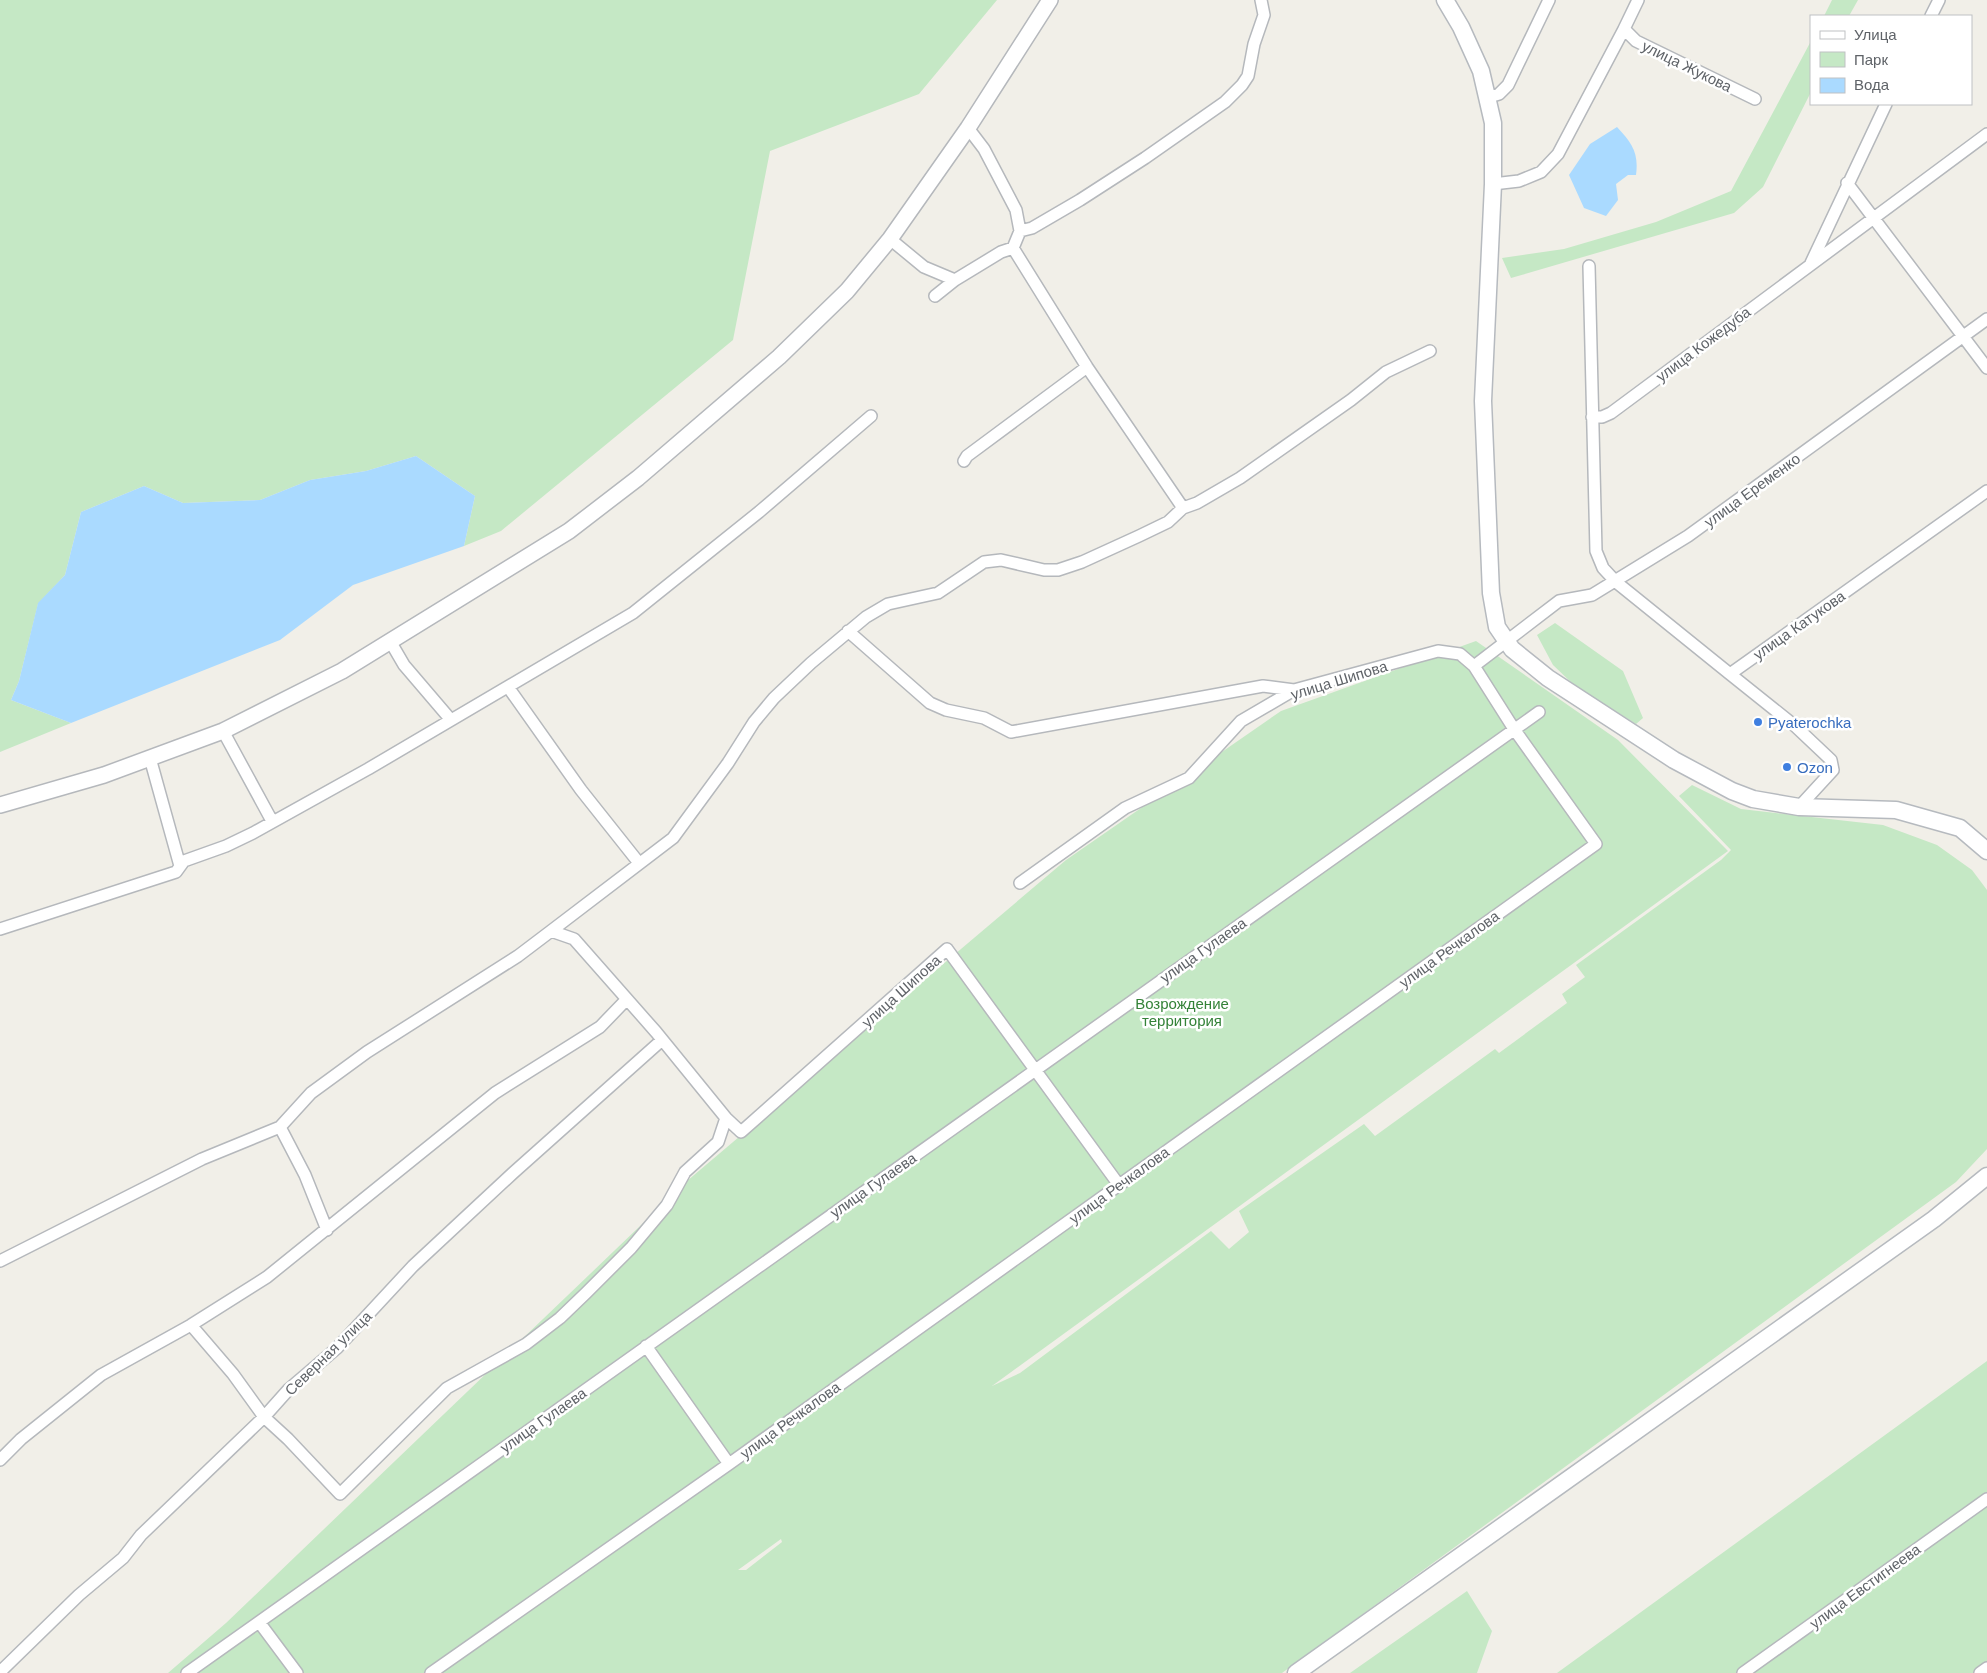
<svg xmlns="http://www.w3.org/2000/svg" width="1987" height="1673" viewBox="0 0 1987 1673" font-family="Arial,sans-serif">
<style>
.green{fill:#c5e8c5;fill-rule:evenodd}
.water{fill:#aadaff}
.lines{fill:none;stroke-linecap:round;stroke-linejoin:round}
.minor-casing{stroke:#b5b8bc;stroke-width:14}
.tertiary-casing{stroke:#b5b8bc;stroke-width:18}
.secondary-casing{stroke:#b6babf;stroke-width:19}
.minor{stroke:#fff;stroke-width:11}
.tertiary{stroke:#fff;stroke-width:15}
.secondary{stroke:#fff;stroke-width:16}
.shop-dot{fill:#3f7fe0;stroke:#fff;stroke-width:2}
.labels{text-anchor:middle;dominant-baseline:central;stroke-width:5;stroke-linejoin:round;paint-order:stroke}
.street-label{font-size:15px;fill:#5f6368;stroke:#fff}
.shop-label{font-size:15px;fill:#366cbe;stroke:#fff;text-anchor:start}
.park-label{font-size:15px;fill:#348238;stroke:#fff}
</style>
<rect width="100%" height="100%" fill="#f1efe8"/>
<path class="green" d="M 0,0 L 997,0 L 919,94 L 770,151 L 733,340 L 501,531 L 464,546 L 475,496 L 416,456 L 366,471 L 310,480 L 260,500 L 183,503 L 144,486 L 81,512 L 65,575 L 38,604 L 19,681 L 11,700 L 71,723 L 0,752 Z
M 1832,0 L 1858,0 L 1849,16 L 1824,16 Z
M 1811,41 L 1811,92 L 1763,187 L 1734,213 L 1511,278 L 1502,258 L 1564,249 L 1656,222 L 1731,191 Z
M 1555,623 L 1623,671 L 1643,718 L 1636,724 L 1576,687 L 1553,665 L 1537,635 Z
M 1476,641 L 1618,740 L 1728,851 L 992,1386 L 1020,1373 L 1211,1231 L 1229,1249 L 1249,1232 L 1239,1211 L 1364,1124 L 1375,1136 L 1495,1049 L 1499,1053 L 1567,1003 L 1562,994 L 1585,977 L 1576,965 L 1721,860 L 1731,850 L 1679,796 L 1692,785 L 1741,809 L 1883,825 L 1937,845 L 1972,870 L 1987,890 L 1987,1149 L 1956,1182 L 1282,1673 L 168,1673 L 226,1623 L 687,1181 L 1066,860 L 1281,711 ZM 781,1539 L 782,1542 L 746,1570 L 738,1570 Z
M 1987,1361 L 1987,1673 L 1557,1673 Z
M 1467,1591 L 1492,1631 L 1477,1673 L 1350,1673 Z"/>
<path class="water" d="M 1617,127 C 1632,143 1639,153 1636,175 L 1628,175 L 1616,184 L 1618,200 L 1606,216 L 1584,208 L 1569,175 L 1590,144 Z
M 416,456 L 475,496 L 464,546 L 353,585 L 280,640 L 71,723 L 11,700 L 19,681 L 38,603 L 65,575 L 81,512 L 144,486 L 183,503 L 260,500 L 310,480 L 366,471 Z"/>
<g class="lines">
<g class="minor-casing">
<path id="minor" d="M 1638,0 L 1624,29 L 1636,41 L 1755,99
M 1931,16 L 1939,0
M 1489,97 L 1499,94 L 1508,85 L 1549,0
M 968,128 L 984,149 L 1016,210 L 1020,231
M 1847,183 L 1987,368
M 1493,184 L 1519,181 L 1541,172 L 1558,154 L 1624,29
M 890,239 L 924,267 L 955,280
M 1013,248 L 1087,367 L 1183,508
M 1811,263 L 1886,104
M 1589,266 L 1596,551 L 1603,568 L 1616,582 L 1730,674 L 1987,491
M 935,296 L 955,280 L 1001,252 L 1013,248 L 1020,231 L 1032,228 L 1080,200 L 1145,158 L 1225,102 L 1242,85 L 1248,76 L 1254,44 L 1264,15 L 1261,0
M 1592,417 L 1602,417 L 1611,413 L 1987,134
M 964,461 L 967,456 L 1087,367
M 848,631 L 930,703 L 946,710 L 984,718 L 1011,732 L 1263,686 L 1294,690
M 390,641 L 404,665 L 451,720
M 1730,674 L 1795,726 L 1831,760 L 1833,770 L 1799,807
M 508,687 L 581,790 L 639,863
M 223,731 L 272,821
M 150,758 L 180,866
M 1020,883 L 1125,808 L 1189,778 L 1241,721 L 1294,690 L 1438,651 L 1460,654 L 1474,666
M 0,929 L 176,872 L 184,861 L 226,846 L 253,833 L 368,769 L 633,613 L 759,512 L 871,416
M 551,931 L 574,939 L 656,1032 L 726,1118 L 741,1132 L 947,949 L 1119,1185
M 280,1127 L 305,1175 L 327,1230
M 0,1261 L 202,1159 L 280,1127 L 311,1093 L 367,1052 L 518,956 L 551,931 L 673,838 L 728,763 L 754,722 L 774,698 L 811,663 L 866,617 L 888,604 L 938,593 L 984,562 L 1001,560 L 1044,570 L 1058,570 L 1082,562 L 1139,536 L 1168,522 L 1183,508 L 1197,503 L 1240,478 L 1351,400 L 1386,372 L 1430,351
M 191,1325 L 233,1374 L 264,1417 L 288,1439 L 340,1494 L 447,1388 L 526,1344 L 560,1318 L 586,1293 L 631,1248 L 667,1205 L 685,1172 L 718,1142 L 726,1118
M 646,1346 L 729,1464
M 0,1460 L 21,1439 L 101,1375 L 191,1325 L 267,1277 L 495,1093 L 600,1027 L 626,1000
M 0,1672 L 79,1595 L 123,1558 L 141,1535 L 264,1417 L 289,1389 L 337,1348 L 413,1266 L 513,1173 L 662,1040
M 187,1673 L 259,1622
M 297,1673 L 259,1622 L 1539,712
M 431,1673 L 729,1464 L 1596,844 L 1514,729 L 1474,666 L 1559,601 L 1592,595 L 1688,536 L 1987,319
M 1743,1673 L 1987,1499
M 1980,1673 L 1987,1668"/>
</g>
<g class="tertiary-casing">
<path id="tertiary" d="M 0,805 L 104,775 L 223,731 L 342,671 L 569,531 L 638,478 L 779,357 L 847,291 L 890,239 L 968,128 L 1050,0"/>
</g>
<g class="secondary-casing">
<path id="secondary" d="M 1445,0 L 1461,27 L 1481,71 L 1493,123 L 1493,184 L 1483,401 L 1491,593 L 1497,627 L 1512,649 L 1548,678 L 1674,760 L 1732,791 L 1753,799 L 1799,807 L 1896,810 L 1960,828 L 1987,851
M 1296,1673 L 1934,1219 L 1987,1176"/>
</g>
<use href="#minor" class="minor"/>
<use href="#tertiary" class="tertiary"/>
<use href="#secondary" class="secondary"/>
</g>
<g class="shop-dot">
<circle cx="1758" cy="722" r="5"/>
<circle cx="1787" cy="767" r="5"/>
</g>
<g class="labels">
<g class="street-label">
<text transform="translate(1687 66) rotate(26)">улица Жукова</text>
<text transform="translate(1703 344) rotate(-37)">улица Кожедуба</text>
<text transform="translate(1752 490) rotate(-36)">улица Еременко</text>
<text transform="translate(1799 625) rotate(-35)">улица Катукова</text>
<text transform="translate(1339 680) rotate(-17)">улица Шипова</text>
<text transform="translate(1449 949) rotate(-36)">улица Речкалова</text>
<text transform="translate(1203 950) rotate(-35)">улица Гулаева</text>
<text transform="translate(901 991) rotate(-42)">улица Шипова</text>
<text transform="translate(873 1185) rotate(-35)">улица Гулаева</text>
<text transform="translate(1119 1185) rotate(-36)">улица Речкалова</text>
<text transform="translate(328 1353) rotate(-44)">Северная улица</text>
<text transform="translate(543 1420) rotate(-35)">улица Гулаева</text>
<text transform="translate(790 1420) rotate(-36)">улица Речкалова</text>
<text transform="translate(1865 1586) rotate(-36)">улица Евстигнеева</text>
</g>
<g class="shop-label">
<text x="1768" y="722">Pyaterochka</text>
<text x="1797" y="767">Ozon</text>
</g>
<g class="park-label">
<text x="1182" y="1003">Возрождение<tspan x="1182" dy="17">территория</tspan></text>
</g>
</g>
<rect x="1810" y="15" width="162" height="90" fill="#ffffff" stroke="#bfc1c3"/>
<rect x="1820" y="31" width="25" height="8" fill="#ffffff" stroke="#bfc1c3"/>
<text x="1854" y="40" font-size="15" fill="#5f6368">Улица</text>
<rect x="1820" y="52" width="25" height="15" fill="#c5e8c5" stroke="#bfc1c3"/>
<text x="1854" y="65" font-size="15" fill="#5f6368">Парк</text>
<rect x="1820" y="78" width="25" height="15" fill="#aadaff" stroke="#bfc1c3"/>
<text x="1854" y="90" font-size="15" fill="#5f6368">Вода</text>
</svg>
